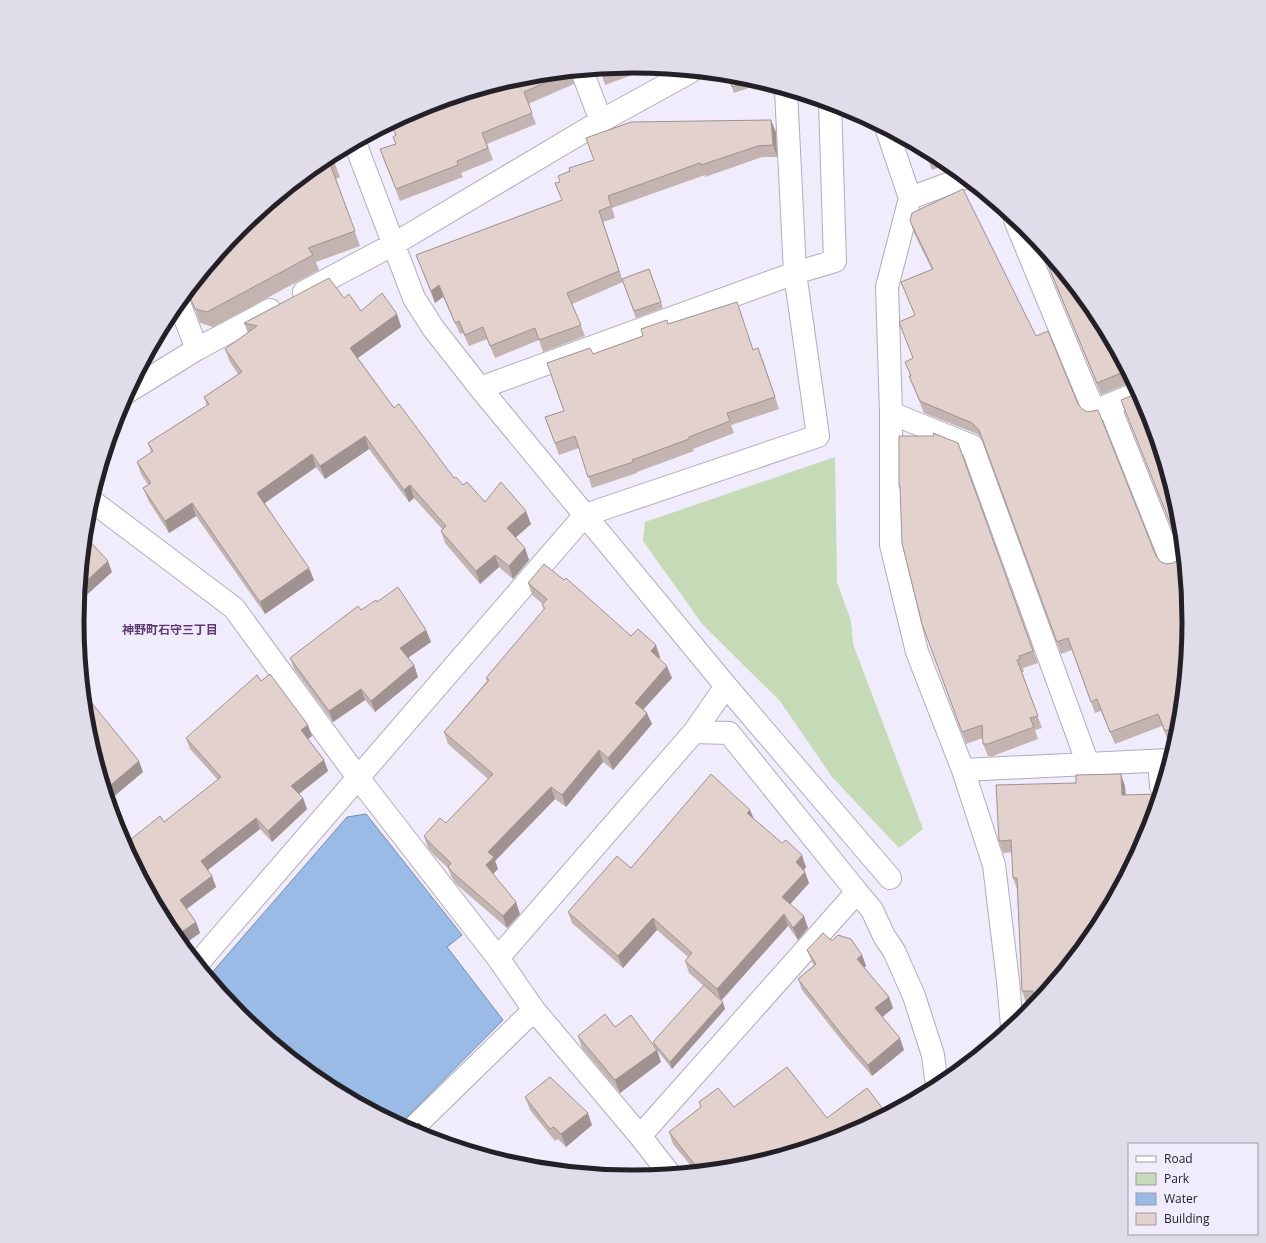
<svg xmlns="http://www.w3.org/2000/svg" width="1266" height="1243" viewBox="0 0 1266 1243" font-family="'Open Sans','Noto Sans JP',sans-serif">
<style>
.green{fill:#c5dab6}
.water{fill:#99bbe6;stroke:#768dad}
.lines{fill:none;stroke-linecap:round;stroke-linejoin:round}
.minor-casing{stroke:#b0acba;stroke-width:24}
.minor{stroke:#fff;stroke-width:22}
.wall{fill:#c3b4b1}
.shaded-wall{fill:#9f9290}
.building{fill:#e3d1ce;stroke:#9f9290}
.labels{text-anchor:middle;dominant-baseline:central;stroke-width:3.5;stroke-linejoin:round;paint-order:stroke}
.neighbourhood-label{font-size:12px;font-weight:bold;fill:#5e3972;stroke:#f0ecfb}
.rim{fill:none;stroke:#232127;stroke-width:5}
</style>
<rect width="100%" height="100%" fill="#f0ecfb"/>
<path class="green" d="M 835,457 L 837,582 L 851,621 L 853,644 L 923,829 L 899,848 L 832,777 L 780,701 L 703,625 L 643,541 L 645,522 Z"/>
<path class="water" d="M 366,814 L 462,935 L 447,947 L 503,1020 L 400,1124 L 324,1083 L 240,1014 L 209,976 L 347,817 Z"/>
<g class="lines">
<g class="minor-casing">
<path id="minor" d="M 582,71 L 601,121
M 887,130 L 910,198 L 887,287 L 891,413 L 891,545 L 917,652 L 963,770 L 994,865 L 1008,981 L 1012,1026
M 355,143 L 414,298 L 433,328 L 480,388 L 726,686 L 890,878
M 910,198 L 964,178
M 1015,220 L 1094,411 L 1138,393
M 304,292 L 394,244 L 601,121 L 690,72
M 179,303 L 197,349
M 480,388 L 795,273 L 835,261 L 830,103
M 129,391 L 197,349 L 270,310
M 1109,405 L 1172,563 L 1182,558
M 891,413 L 972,446 L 1088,764
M 92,501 L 234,608 L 359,779 L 498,958 L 534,1010 L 640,1136 L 669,1173
M 694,732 L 729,733 L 857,892
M 1159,761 L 1161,786
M 963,770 L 1169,760
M 498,958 L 694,732 L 726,686
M 198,963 L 585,515 L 818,436 L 795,273 L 786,90
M 411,1130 L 534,1010
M 640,1136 L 857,892 L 872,910 L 884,936 L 894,951 L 914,996 L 933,1055 L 937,1086"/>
</g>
<use href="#minor" class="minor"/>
</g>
<path class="wall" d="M 633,66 L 651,68 L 605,85 L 601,72 L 597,74 L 594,70 Z
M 570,72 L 574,84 L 528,104 L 536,124 L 487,144 L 493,160 L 461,173 L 463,177 L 400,201 L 380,149 L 396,144 L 396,136 L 525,77 Z
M 728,75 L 742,77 L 763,83 L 734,93 Z
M 776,132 L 777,157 L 762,157 L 705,177 L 705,175 L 612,208 L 615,218 L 603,222 L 623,282 L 572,304 L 585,336 L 543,352 L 539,340 L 495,358 L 487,339 L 469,346 L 463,333 L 460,334 L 443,297 L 435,303 L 416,255 L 562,200 L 560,182 L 570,171 L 569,168 Z
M 924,150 L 942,160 L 947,164 L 932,170 Z
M 332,156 L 340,177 L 336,179 L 360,246 L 316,262 L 319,270 L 213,327 L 200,323 L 191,298 L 187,294 L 240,229 Z
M 910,221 L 1036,336 L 1078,404 L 1156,556 L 1161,562 L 1166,564 L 1173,563 L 1178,730 L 1175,740 L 1169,743 L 1162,726 L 1115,744 L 1101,711 L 1095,713 L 1072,650 L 1061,654 L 984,441 L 977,434 L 924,413 L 909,376 L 911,376 L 913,359 L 915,315 L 901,282 L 932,270 L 914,233 Z
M 1039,244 L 1095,313 L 1132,382 L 1101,395 Z
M 649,269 L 663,308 L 636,318 L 622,279 Z
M 344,298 L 361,311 L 397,314 L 401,327 L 358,358 L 394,408 L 454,478 L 485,502 L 531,524 L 515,537 L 525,548 L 529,560 L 513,579 L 499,567 L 480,584 L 445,543 L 441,531 L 442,529 L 414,498 L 409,502 L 369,449 L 325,479 L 316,467 L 265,503 L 314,580 L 265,614 L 196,516 L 169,533 L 148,500 L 143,488 L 148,485 L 141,474 L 137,462 L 151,452 L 148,443 L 207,406 L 204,397 L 238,374 L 230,362 L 225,349 L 248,333 L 244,323 Z
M 741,314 L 753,350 L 763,360 L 779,409 L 731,425 L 734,433 L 693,449 L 694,451 L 637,472 L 637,473 L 592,488 L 579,448 L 559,455 L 545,417 L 564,411 L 593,354 L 643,336 L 668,324 Z
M 155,343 L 158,352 L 148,355 Z
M 1121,400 L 1178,513 L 1181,546 L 1179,546 Z
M 958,443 L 1038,663 L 1023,668 L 1024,672 L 1022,672 L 1042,728 L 1035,730 L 1038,739 L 993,756 L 988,756 L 983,744 L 983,738 L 966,744 L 922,624 L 900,490 L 899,486 Z
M 528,583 L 631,636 L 660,657 L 659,658 L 672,678 L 644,709 L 652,724 L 613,770 L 603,762 L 566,807 L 555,799 L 495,861 L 498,869 L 493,874 L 520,914 L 507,928 L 456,884 L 452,878 L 448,868 L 434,855 L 428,848 L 424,836 L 446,823 L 488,779 L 448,744 L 444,732 L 487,681 L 486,678 L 544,610 L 542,605 L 543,604 L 532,595 Z
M 377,602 L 426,630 L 431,642 L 408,657 L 414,665 L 418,677 L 375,712 L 365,700 L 333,722 L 294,669 L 290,658 L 361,610 Z
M 261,681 L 312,736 L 308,739 L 324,760 L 328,771 L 299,794 L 303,798 L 307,809 L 272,842 L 260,829 L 208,870 L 216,887 L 186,909 L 196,922 L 200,933 L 183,945 L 171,930 L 125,844 L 164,822 L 218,780 L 190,749 L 186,738 Z
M 1125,786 L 1126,795 L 1034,1003 L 1026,1003 L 1022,991 L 1017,889 L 1013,878 L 1012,852 L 1003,853 L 999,841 Z
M 754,819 L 806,867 L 804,870 L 805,872 L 809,883 L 790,904 L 808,928 L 798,940 L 788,926 L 721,1000 L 725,1009 L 672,1069 L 657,1050 L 661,1062 L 620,1093 L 582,1048 L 578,1036 L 615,1027 L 655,1048 L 653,1042 L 713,994 L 689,973 L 685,961 L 688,957 L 657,930 L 623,968 L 572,923 L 568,912 L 631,868 Z
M 832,941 L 862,955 L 866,966 L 864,968 L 889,997 L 893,1008 L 882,1017 L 904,1050 L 872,1076 L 846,1046 L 802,990 L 798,979 L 814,965 L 812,962 L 807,950 Z
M 525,1097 L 592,1125 L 566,1147 L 558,1139 L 555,1141 L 530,1110 Z
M 699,1102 L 734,1107 L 827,1118 L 886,1113 L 741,1166 L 695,1171 L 673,1144 L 669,1132 L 701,1107 Z"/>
<path class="shaded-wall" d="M 569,72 L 570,72 L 574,84 Z
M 771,120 L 776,132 L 777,157 L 773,145 Z
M 599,211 L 603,222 L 623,282 L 619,271 Z
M 439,285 L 443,297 L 435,303 L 431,291 Z
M 397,314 L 401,327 L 355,360 L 350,348 Z
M 365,436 L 369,449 L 325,479 L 320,466 Z
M 312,454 L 316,467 L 262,505 L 257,493 Z
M 410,485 L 414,498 L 409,502 L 404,490 Z
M 192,503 L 196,516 L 169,533 L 165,521 Z
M 526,511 L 531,524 L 512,541 L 507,528 Z
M 525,548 L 529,560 L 513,579 L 509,566 Z
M 495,555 L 499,567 L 480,584 L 476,571 Z
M 108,561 L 112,572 L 79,602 L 81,586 Z
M 309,568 L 314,580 L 265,614 L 260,602 Z
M 426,630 L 431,642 L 405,660 L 400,648 Z
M 656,645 L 660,657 L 655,663 L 651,651 Z
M 414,665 L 418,677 L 375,712 L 371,701 Z
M 667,666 L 672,678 L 639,714 L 635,703 Z
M 361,689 L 365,700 L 333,722 L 329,711 Z
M 647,713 L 652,724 L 613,770 L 608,758 Z
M 308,725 L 312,736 L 305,741 L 301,730 Z
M 599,750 L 603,762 L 566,807 L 562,795 Z
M 324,760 L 328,771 L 295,797 L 291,786 Z
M 139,761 L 143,772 L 111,799 L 114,808 L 112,809 L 106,789 Z
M 1121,774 L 1125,786 L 1126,807 L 1122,795 Z
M 551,787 L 555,799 L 495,861 L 498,869 L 490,877 L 486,865 L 488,852 Z
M 303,798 L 307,809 L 272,842 L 268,831 Z
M 750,810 L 755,821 L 747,813 Z
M 256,818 L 260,829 L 205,872 L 201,861 Z
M 802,855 L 806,867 L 801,874 L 796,862 Z
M 805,872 L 809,883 L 786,909 L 782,897 Z
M 212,876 L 216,887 L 184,911 L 180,900 Z
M 516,902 L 520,914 L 507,928 L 503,916 Z
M 784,914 L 788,926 L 721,1001 L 717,989 Z
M 804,916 L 808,928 L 798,940 L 793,928 Z
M 653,918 L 657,930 L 623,968 L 618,956 Z
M 196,922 L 200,933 L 183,945 L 176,936 Z
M 862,955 L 866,966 L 861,971 L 857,959 Z
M 889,997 L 893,1008 L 879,1020 L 875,1008 Z
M 723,1002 L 725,1009 L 672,1069 L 670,1062 Z
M 900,1038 L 904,1050 L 872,1076 L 868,1065 Z
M 657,1050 L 661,1062 L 620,1093 L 615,1080 Z
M 588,1113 L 592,1125 L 566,1147 L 561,1134 Z"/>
<path class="building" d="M 615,68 L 601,73 L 599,69 Z
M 569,72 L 524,92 L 532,113 L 482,133 L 488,148 L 457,161 L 458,165 L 396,189 L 380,149 L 396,144 L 393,137 L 396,135 L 391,124 L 421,108 L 525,77 Z
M 728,75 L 742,77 L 752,80 L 732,87 Z
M 771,120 L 773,145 L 758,146 L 701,165 L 700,163 L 608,196 L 611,206 L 599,211 L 619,271 L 567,293 L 581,325 L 539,340 L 535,328 L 490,346 L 483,327 L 465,335 L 459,321 L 455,323 L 439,285 L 431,291 L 416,255 L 562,200 L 555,183 L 560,182 L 558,176 L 570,171 L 569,168 L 594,160 L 586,138 L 631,122 Z
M 925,151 L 934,156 L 928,158 Z
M 332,156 L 334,162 L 330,164 L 355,231 L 308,248 L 313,255 L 207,312 L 195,309 L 188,292 L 240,229 L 325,159 Z
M 963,189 L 1036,336 L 1048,331 L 1078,404 L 1082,409 L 1088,412 L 1098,410 L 1156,556 L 1161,562 L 1166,564 L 1173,563 L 1182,558 L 1188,622 L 1178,730 L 1177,734 L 1176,726 L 1165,731 L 1158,714 L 1110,732 L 1097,699 L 1091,702 L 1068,638 L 1057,642 L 979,430 L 972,423 L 920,401 L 909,376 L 911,376 L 905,362 L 913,358 L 899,322 L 915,315 L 901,282 L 933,269 L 910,221 L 912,213 Z
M 1040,246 L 1095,313 L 1126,371 L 1097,383 Z
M 649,269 L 661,302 L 634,311 L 622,279 Z
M 329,278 L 344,298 L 349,294 L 361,311 L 382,293 L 397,314 L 350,348 L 394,408 L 399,404 L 454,478 L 456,477 L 463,485 L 467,482 L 485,502 L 501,482 L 526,511 L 507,528 L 525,548 L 509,566 L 495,555 L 476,571 L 441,531 L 446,526 L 410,485 L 404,490 L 365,436 L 320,466 L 312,454 L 257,493 L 309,568 L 260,602 L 192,503 L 165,521 L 143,488 L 151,483 L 137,462 L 153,451 L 148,443 L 209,404 L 204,397 L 242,372 L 225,349 L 257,326 L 244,323 Z
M 737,302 L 753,350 L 758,348 L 775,397 L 727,413 L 730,421 L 689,437 L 689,439 L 632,460 L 633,462 L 588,477 L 575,436 L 555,443 L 545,417 L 564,411 L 547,363 L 590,348 L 593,354 L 643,336 L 641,329 L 667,320 L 668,324 Z
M 1138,393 L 1146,409 L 1178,513 L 1180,534 L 1175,535 L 1121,400 Z
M 933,433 L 958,443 L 1033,651 L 1019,656 L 1020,659 L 1017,660 L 1038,716 L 1030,718 L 1034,727 L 988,744 L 983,744 L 982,725 L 962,732 L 922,624 L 902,543 L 900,486 L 899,486 L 899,436 L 934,436 Z
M 86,537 L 108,561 L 81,586 Z
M 544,564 L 564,580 L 566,578 L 631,636 L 638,629 L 656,645 L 651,651 L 667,666 L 635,703 L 647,713 L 608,758 L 599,750 L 562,795 L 551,787 L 488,852 L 494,857 L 486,865 L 516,902 L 503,916 L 452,872 L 448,867 L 451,863 L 430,843 L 424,836 L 440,818 L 446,823 L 493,774 L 444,732 L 489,680 L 486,678 L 545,608 L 542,605 L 547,599 L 528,583 Z
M 398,587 L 426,630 L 400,648 L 414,665 L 371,701 L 361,689 L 329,711 L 290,658 L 358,606 L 361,610 L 376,600 L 377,602 Z
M 270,674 L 308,725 L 301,730 L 324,760 L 291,786 L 303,798 L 268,831 L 256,818 L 201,861 L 212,876 L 180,900 L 196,922 L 176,936 L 171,930 L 133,859 L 135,857 L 127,847 L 125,844 L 160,816 L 164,822 L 221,777 L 186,738 L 257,675 L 261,681 Z
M 91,702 L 139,761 L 106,789 L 88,730 L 86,704 L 87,706 Z
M 711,774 L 750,810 L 747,813 L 782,843 L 786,840 L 802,855 L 796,862 L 805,872 L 782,897 L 804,916 L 793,928 L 784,914 L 717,989 L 685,961 L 692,953 L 653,918 L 618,956 L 568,912 L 617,856 L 631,868 Z
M 1121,774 L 1122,795 L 1158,794 L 1146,834 L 1095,930 L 1034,1004 L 1033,991 L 1022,991 L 1017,878 L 1013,878 L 1011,840 L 999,841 L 996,785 L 1076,783 L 1076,775 Z
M 823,933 L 832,941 L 838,935 L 851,939 L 862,955 L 857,959 L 889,997 L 875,1008 L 900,1038 L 868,1065 L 842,1035 L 798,979 L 816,964 L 807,950 Z
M 704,985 L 723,1002 L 670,1062 L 653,1042 Z
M 605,1014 L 615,1027 L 631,1015 L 657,1050 L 615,1080 L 578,1036 Z
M 787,1067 L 827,1118 L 867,1088 L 886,1113 L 845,1135 L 741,1166 L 699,1170 L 669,1132 L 701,1107 L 699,1102 L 718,1088 L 734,1107 Z
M 550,1077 L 588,1113 L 561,1134 L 554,1127 L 550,1129 L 525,1097 Z
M 419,1123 L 436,1140 L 420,1135 L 411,1130 Z"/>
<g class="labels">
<g class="neighbourhood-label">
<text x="170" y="629">神野町石守三丁目</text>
</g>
</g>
<path d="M0 0H1266V1243H0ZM632 73H634A548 548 0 0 1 1182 621V622A548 548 0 0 1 634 1170H632A548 548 0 0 1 84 622V621A548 548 0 0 1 632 73Z" fill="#e0dcea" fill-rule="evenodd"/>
<path class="rim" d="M632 73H634A548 548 0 0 1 1182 621V622A548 548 0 0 1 634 1170H632A548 548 0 0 1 84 622V621A548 548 0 0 1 632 73Z"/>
<rect x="1128" y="1143" width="130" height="92" fill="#f0ecfb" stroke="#9e9ba6"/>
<rect x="1136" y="1156" width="20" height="6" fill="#ffffff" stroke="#9e9ba6"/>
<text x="1164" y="1163" font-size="12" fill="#232127">Road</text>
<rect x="1136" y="1173" width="20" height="12" fill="#c5dab6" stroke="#9e9ba6"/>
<text x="1164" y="1183" font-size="12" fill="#232127">Park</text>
<rect x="1136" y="1193" width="20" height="12" fill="#99bbe6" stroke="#9e9ba6"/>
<text x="1164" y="1203" font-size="12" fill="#232127">Water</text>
<rect x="1136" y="1213" width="20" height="12" fill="#e3d1ce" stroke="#9e9ba6"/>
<text x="1164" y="1223" font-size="12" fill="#232127">Building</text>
</svg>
